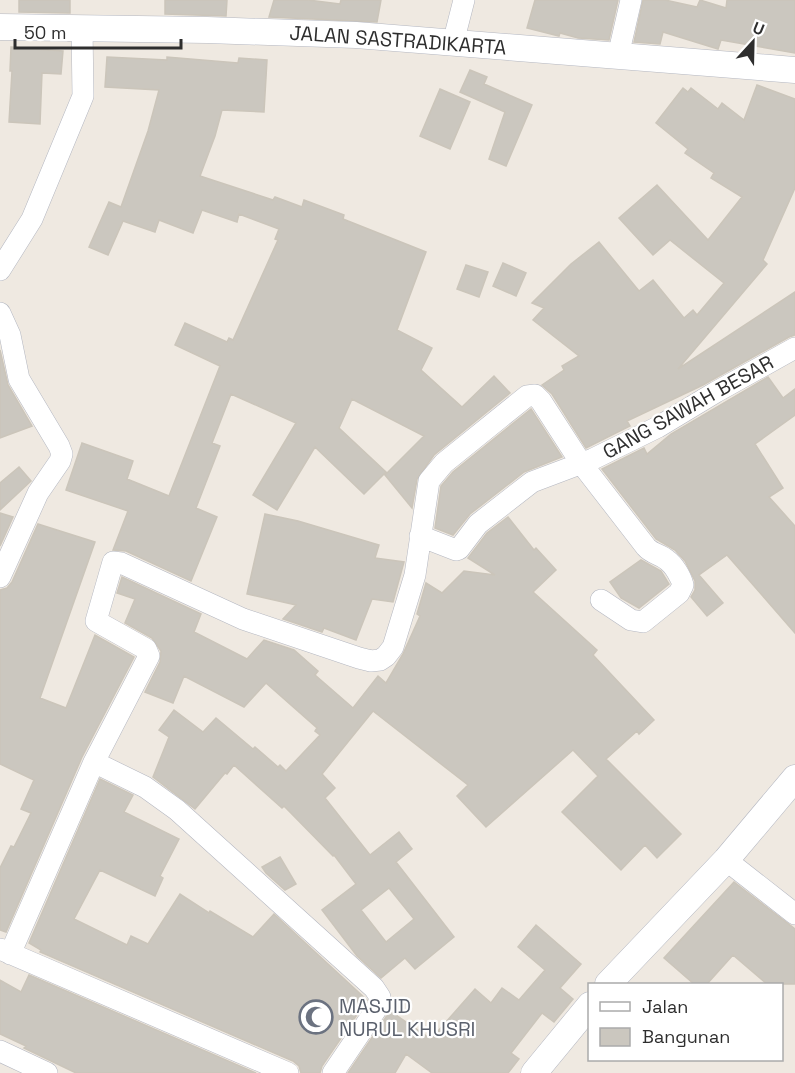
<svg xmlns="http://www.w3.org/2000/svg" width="795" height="1073" viewBox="0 0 795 1073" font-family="'Space Grotesk',sans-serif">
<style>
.building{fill:#cbc7bf;stroke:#cbc5ba;stroke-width:1.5;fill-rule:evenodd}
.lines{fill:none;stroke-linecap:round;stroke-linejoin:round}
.minor-casing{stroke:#b4b7c1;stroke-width:22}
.tertiary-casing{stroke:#b4b7c1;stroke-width:27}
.minor{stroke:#fff;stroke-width:21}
.tertiary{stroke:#fff;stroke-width:26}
.labels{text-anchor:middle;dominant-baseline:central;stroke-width:4.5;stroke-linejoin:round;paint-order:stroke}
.street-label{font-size:20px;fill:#2e2e2e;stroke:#fff}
.worship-label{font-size:20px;fill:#5b616d;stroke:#fff;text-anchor:start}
</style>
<rect width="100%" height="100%" fill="#efe9e1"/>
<path class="building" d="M 19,0 L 70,0 L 70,13 L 19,12 Z
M 165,0 L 227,0 L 226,16 L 165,14 Z
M 274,0 L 308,0 L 340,4 L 341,0 L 381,0 L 377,22 L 269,17 Z
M 535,0 L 618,0 L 609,40 L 578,38 L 560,33 L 559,36 L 527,28 Z
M 643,0 L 665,0 L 697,7 L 700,0 L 726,8 L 727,0 L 795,0 L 795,53 L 721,40 L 718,49 L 663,32 L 660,44 L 634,42 Z
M 11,47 L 63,51 L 61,74 L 42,73 L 40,124 L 9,122 L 12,71 L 10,71 Z
M 107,57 L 167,60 L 167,57 L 238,63 L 239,58 L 267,60 L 264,112 L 222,110 L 215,136 L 200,176 L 273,200 L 275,197 L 302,207 L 304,200 L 344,215 L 343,219 L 426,252 L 397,330 L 432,348 L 421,370 L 462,407 L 494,376 L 510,393 L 434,455 L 417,479 L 412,508 L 385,475 L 424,436 L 352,399 L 339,428 L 386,472 L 364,494 L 315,447 L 277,510 L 253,495 L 296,423 L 231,394 L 212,443 L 220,446 L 196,508 L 217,517 L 191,581 L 126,551 L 113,550 L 128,511 L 66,490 L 82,443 L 133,461 L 127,479 L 169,496 L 220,366 L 175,345 L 185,323 L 227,342 L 229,338 L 233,340 L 278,240 L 275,239 L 279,229 L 239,214 L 237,222 L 202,210 L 193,233 L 159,220 L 155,232 L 123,221 L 108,255 L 89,247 L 109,202 L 121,207 L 148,131 L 159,90 L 105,87 Z
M 470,70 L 487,77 L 484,84 L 532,105 L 506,166 L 489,159 L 505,112 L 460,92 Z
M 757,85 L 795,99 L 795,188 L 763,260 L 767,264 L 678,369 L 795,292 L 795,335 L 789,337 L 703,385 L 627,421 L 630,426 L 586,448 L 552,394 L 542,385 L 564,370 L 562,366 L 579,356 L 533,320 L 544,308 L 532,303 L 571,264 L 599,242 L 639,291 L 653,280 L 684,318 L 693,310 L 697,315 L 724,283 L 670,240 L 653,255 L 619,218 L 657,185 L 708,240 L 742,197 L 711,178 L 714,173 L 685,153 L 688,149 L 656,123 L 683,88 L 688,92 L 691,88 L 718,109 L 722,103 L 744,120 Z
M 440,89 L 470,102 L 450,149 L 420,136 Z
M 503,263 L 526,273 L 516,296 L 493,286 Z
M 466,265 L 488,272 L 479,297 L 457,289 Z
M 0,350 L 8,385 L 32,426 L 0,438 Z
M 768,377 L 783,398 L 795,389 L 795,415 L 755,444 L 783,488 L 769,497 L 795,526 L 795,633 L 727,555 L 699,575 L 723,603 L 707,616 L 691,597 L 695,590 L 695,581 L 685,561 L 675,550 L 656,539 L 602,469 L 644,448 L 647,454 L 671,434 Z
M 531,409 L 562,457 L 524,472 L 470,514 L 453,535 L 435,528 L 441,486 L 453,472 Z
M 19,467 L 31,481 L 0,510 L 0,483 Z
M 0,513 L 13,517 L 0,546 Z
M 265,514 L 298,521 L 379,545 L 375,558 L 404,562 L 393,602 L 372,599 L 356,640 L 324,628 L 322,632 L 283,619 L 296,605 L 247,594 Z
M 508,517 L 534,550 L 536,548 L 556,570 L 533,592 L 597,650 L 593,655 L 654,720 L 639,734 L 637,731 L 606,759 L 681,834 L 657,858 L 645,845 L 621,870 L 562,812 L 598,776 L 573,750 L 486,827 L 457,796 L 468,785 L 373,711 L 322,774 L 335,788 L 325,798 L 370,855 L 399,832 L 412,849 L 396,862 L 454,937 L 415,969 L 405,958 L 381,978 L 357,956 L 322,910 L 356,884 L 334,855 L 333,856 L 284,806 L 282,808 L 234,765 L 227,774 L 225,773 L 195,809 L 153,777 L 169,737 L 159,730 L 174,710 L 203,732 L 216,718 L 253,749 L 255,747 L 278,767 L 280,765 L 286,771 L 320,735 L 315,731 L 317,728 L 266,683 L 244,707 L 184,676 L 173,703 L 145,692 L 160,662 L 161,651 L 152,638 L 125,623 L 135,599 L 117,593 L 122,577 L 201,614 L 194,632 L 247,659 L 264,640 L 294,650 L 318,671 L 315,675 L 353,708 L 378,676 L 386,683 L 403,654 L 420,616 L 417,614 L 426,583 L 442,593 L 464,571 L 495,575 L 468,558 L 487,533 ZM 389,888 L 414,919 L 386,942 L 361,910 Z
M 38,524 L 95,542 L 40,698 L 66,708 L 95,635 L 134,657 L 82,757 L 6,932 L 0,930 L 0,868 L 11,846 L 14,847 L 31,813 L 21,809 L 34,780 L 0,764 L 0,590 L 7,588 L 12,582 Z
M 641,560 L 661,571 L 669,584 L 639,608 L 621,598 L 610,582 Z
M 100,779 L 133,795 L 124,812 L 179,839 L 160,876 L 163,878 L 155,896 L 100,870 L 74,919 L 127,945 L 131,936 L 148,944 L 180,894 L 209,913 L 210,911 L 253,937 L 274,914 L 367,1000 L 322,1066 L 320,1073 L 301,1073 L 299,1066 L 293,1061 L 40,952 L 41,950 L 29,943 Z
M 280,857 L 296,884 L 285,890 L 266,873 L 262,867 Z
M 734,882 L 795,929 L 795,984 L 767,984 L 733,955 L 707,984 L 694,984 L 664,958 Z
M 536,925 L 581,964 L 560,988 L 573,999 L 554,1022 L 542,1013 L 511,1053 L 519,1059 L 508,1073 L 432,1073 L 406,1054 L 395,1073 L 348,1073 L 390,1011 L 431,1039 L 475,989 L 491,1003 L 502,988 L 519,1000 L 545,970 L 518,947 Z
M 29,975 L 256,1073 L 76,1073 L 24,1048 L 26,1046 L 0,1034 L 0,980 L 21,992 Z"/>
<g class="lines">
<g class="minor-casing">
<path id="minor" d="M 453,43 L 464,0
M 618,56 L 631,0
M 0,270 L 32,219 L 83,96 L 82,28
M 0,313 L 10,335 L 19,379 L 59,446 L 62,454 L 60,461 L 38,493 L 0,577
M 420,536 L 456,550 L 459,549 L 478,524 L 532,482 L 593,459 L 658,427 L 716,392 L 795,348
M 94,762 L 149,656 L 146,649 L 96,621 L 113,562 L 121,563 L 243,619 L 359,658 L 371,661 L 380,660 L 386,656 L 393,647 L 415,575 L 429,481 L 444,463 L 527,396 L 535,395 L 541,401 L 581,463 L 646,547 C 652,554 660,554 667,560 C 674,565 681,577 683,585 L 679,593 L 643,622 L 631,620 L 601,600
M 726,860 L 795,914
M 0,949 L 288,1073
M 10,954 L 94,762 L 145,787 L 177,810 L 374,988 L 380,997 L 379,1005 L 333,1073
M 0,1051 L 47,1073"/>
</g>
<g class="tertiary-casing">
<path id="tertiary" d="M 0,27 L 207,30 L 356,35 L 795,70
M 608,984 L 726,860 L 795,778
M 534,1073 L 590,1005"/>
</g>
<use href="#minor" class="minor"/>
<use href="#tertiary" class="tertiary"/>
</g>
<defs>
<g id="mosque-ring" transform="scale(1.725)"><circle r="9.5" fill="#fff" stroke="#6b7280" stroke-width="1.5"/><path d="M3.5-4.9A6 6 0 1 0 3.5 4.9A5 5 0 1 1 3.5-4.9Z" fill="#6b7280"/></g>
</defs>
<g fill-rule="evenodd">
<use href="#mosque-ring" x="316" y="1017"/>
</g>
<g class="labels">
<g class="street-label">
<text transform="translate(398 40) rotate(4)">JALAN SASTRADIKARTA</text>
<text transform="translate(688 407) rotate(-29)">GANG SAWAH BESAR</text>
</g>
<g class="worship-label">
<text x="339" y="1006">MASJID<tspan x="339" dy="23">NURUL KHUSRI</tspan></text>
</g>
</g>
<rect x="588" y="983" width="195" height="78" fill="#ffffff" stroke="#ababab" stroke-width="1.5"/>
<rect x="600" y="1002" width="30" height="9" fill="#ffffff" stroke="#ababab" stroke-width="1.5"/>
<text x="642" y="1013" font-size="18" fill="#2e2e2e">Jalan</text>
<rect x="600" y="1028" width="30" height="18" fill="#cbc7bf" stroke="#ababab" stroke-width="1.5"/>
<text x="642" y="1043" font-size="18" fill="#2e2e2e">Bangunan</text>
<g transform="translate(753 42) rotate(22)" stroke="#ffffff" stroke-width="4.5" paint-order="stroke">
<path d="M0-4.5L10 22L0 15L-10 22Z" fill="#2e2e2e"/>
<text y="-9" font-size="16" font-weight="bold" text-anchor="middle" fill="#2e2e2e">U</text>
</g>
<path d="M15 39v9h166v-9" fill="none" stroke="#2e2e2e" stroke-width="3"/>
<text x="24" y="39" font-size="18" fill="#2e2e2e" stroke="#ffffff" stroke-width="4.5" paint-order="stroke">50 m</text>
</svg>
